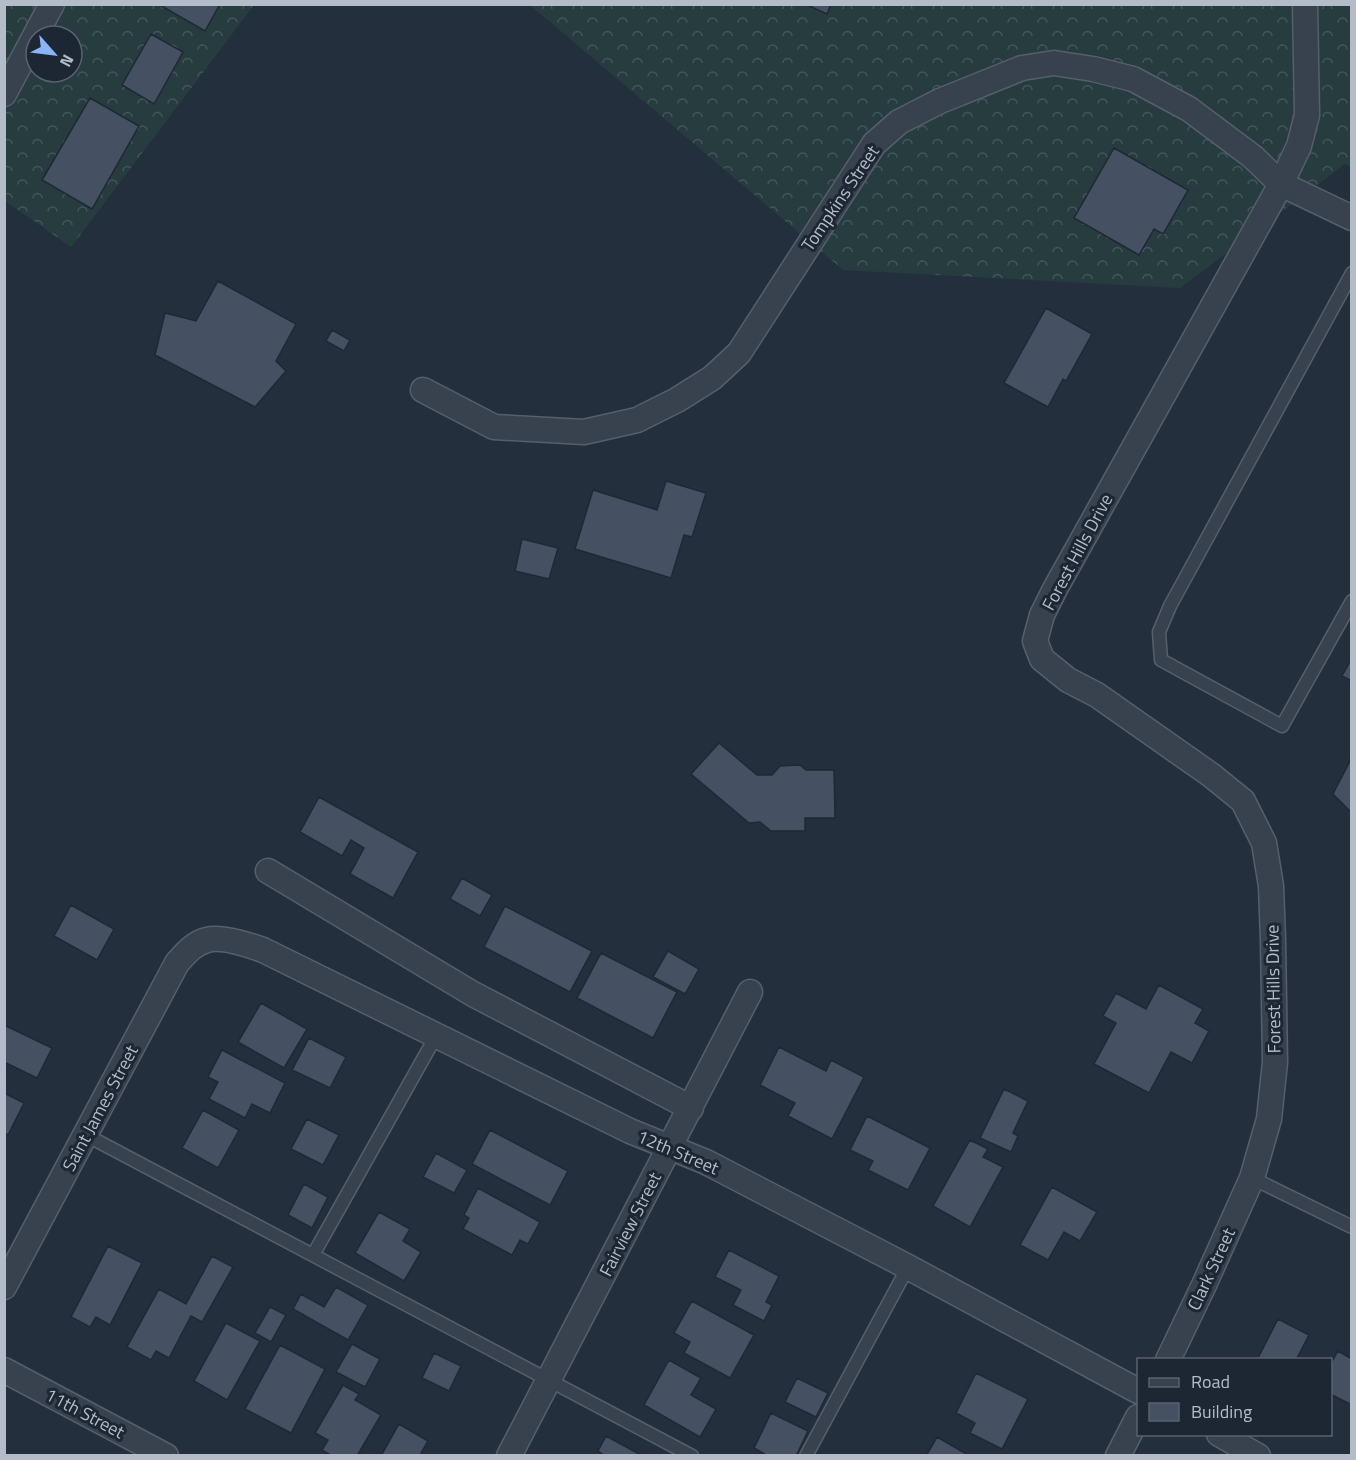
<svg xmlns="http://www.w3.org/2000/svg" width="1356" height="1460" viewBox="0 0 1356 1460" font-family="'Titillium Web',sans-serif">
<style>
.forest{fill:url(#forest-crowns);fill-rule:evenodd}
.building{fill:#455162;stroke:#1f2835;stroke-width:1.5}
.lines{fill:none;stroke-linecap:round;stroke-linejoin:round}
.service-casing{stroke:#565f6c;stroke-width:15}
.minor-casing{stroke:#565f6c;stroke-width:27}
.service{stroke:#38414e;stroke-width:12}
.minor{stroke:#38414e;stroke-width:24}
.labels{text-anchor:middle;dominant-baseline:central;stroke-width:6;stroke-linejoin:round;paint-order:stroke}
.street-label{font-size:18px;fill:#b4bcc9;stroke:#1d2633}
</style>
<defs>
<pattern id="forest-crowns" width="20" height="18" patternUnits="userSpaceOnUse" patternTransform="scale(1.5)"><rect width="20" height="18" fill="#263c3f"/><path d="M2 6a3 3 0 1 1 6 0M12 15a3 3 0 1 1 6 0" fill="none" stroke="#435659"/></pattern>
</defs>
<rect width="100%" height="100%" fill="#242f3e"/>
<path class="forest" d="M 5,5 L 254,5 L 71,247 L 5,201 ZM 36,36 L 72,36 L 72,72 L 36,72 Z
M 530,5 L 1351,5 L 1351,167 L 1345,164 L 1180,288 L 843,270 Z"/>
<path class="building" d="M 158,4 L 220,4 L 205,31 Z
M 805,4 L 831,4 L 827,14 Z
M 151,34 L 183,52 L 154,104 L 122,85 Z
M 90,98 L 139,126 L 92,209 L 42,180 Z
M 1114,148 L 1188,190 L 1163,234 L 1154,229 L 1139,255 L 1074,218 Z
M 218,281 L 296,324 L 276,361 L 286,371 L 255,407 L 155,355 L 165,313 L 196,321 Z
M 1046,308 L 1092,334 L 1066,381 L 1063,379 L 1048,407 L 1004,383 Z
M 332,330 L 350,340 L 344,351 L 326,341 Z
M 666,481 L 706,493 L 692,537 L 684,535 L 671,578 L 575,549 L 593,490 L 657,510 Z
M 522,539 L 558,548 L 549,579 L 515,571 Z
M 1352,658 L 1352,681 L 1342,676 Z
M 719,743 L 757,775 L 772,775 L 780,766 L 800,765 L 806,770 L 834,770 L 835,818 L 805,818 L 805,831 L 771,831 L 760,822 L 749,823 L 691,774 Z
M 1352,757 L 1352,813 L 1333,794 Z
M 319,797 L 418,852 L 393,898 L 350,874 L 364,848 L 351,840 L 342,856 L 300,832 Z
M 462,878 L 492,895 L 480,916 L 450,899 Z
M 71,905 L 114,929 L 97,960 L 54,936 Z
M 505,906 L 592,951 L 570,992 L 484,947 Z
M 668,951 L 699,969 L 685,994 L 653,977 Z
M 601,953 L 677,992 L 653,1038 L 577,998 Z
M 1159,985 L 1203,1009 L 1195,1023 L 1209,1031 L 1192,1063 L 1171,1052 L 1149,1093 L 1094,1064 L 1116,1023 L 1103,1016 L 1116,993 L 1146,1009 Z
M 261,1003 L 307,1029 L 284,1068 L 238,1042 Z
M 4,1025 L 52,1048 L 37,1078 L 4,1062 Z
M 309,1038 L 346,1057 L 330,1088 L 292,1070 Z
M 779,1047 L 826,1071 L 831,1060 L 864,1077 L 832,1139 L 788,1116 L 795,1103 L 760,1085 Z
M 222,1050 L 285,1083 L 270,1113 L 252,1104 L 245,1118 L 209,1099 L 218,1082 L 208,1077 Z
M 1004,1089 L 1028,1101 L 1013,1133 L 1018,1136 L 1011,1152 L 980,1138 Z
M 4,1093 L 24,1103 L 8,1135 L 4,1133 Z
M 203,1110 L 239,1130 L 218,1168 L 182,1148 Z
M 867,1116 L 930,1148 L 908,1190 L 868,1170 L 873,1161 L 850,1150 Z
M 307,1119 L 339,1135 L 323,1165 L 291,1149 Z
M 490,1130 L 568,1171 L 550,1205 L 472,1164 Z
M 970,1140 L 988,1149 L 983,1157 L 1003,1167 L 970,1227 L 933,1206 Z
M 436,1153 L 467,1170 L 454,1193 L 423,1177 Z
M 304,1184 L 328,1197 L 312,1228 L 288,1215 Z
M 1052,1187 L 1097,1212 L 1080,1241 L 1064,1232 L 1048,1260 L 1020,1245 Z
M 478,1188 L 540,1222 L 528,1244 L 520,1240 L 512,1255 L 463,1229 L 469,1218 L 464,1215 Z
M 379,1212 L 410,1229 L 403,1241 L 421,1252 L 404,1281 L 355,1253 Z
M 108,1246 L 142,1263 L 110,1325 L 96,1317 L 90,1327 L 71,1317 Z
M 729,1250 L 779,1276 L 766,1302 L 772,1305 L 764,1321 L 733,1305 L 741,1290 L 715,1277 Z
M 212,1256 L 233,1267 L 202,1322 L 191,1316 L 169,1358 L 156,1351 L 151,1360 L 127,1347 L 159,1289 L 186,1304 Z
M 336,1287 L 368,1305 L 348,1340 L 293,1309 L 301,1294 L 324,1307 Z
M 692,1301 L 754,1335 L 730,1378 L 684,1353 L 690,1342 L 674,1333 Z
M 270,1307 L 286,1315 L 271,1342 L 255,1333 Z
M 1278,1319 L 1309,1335 L 1296,1360 L 1257,1360 Z
M 226,1323 L 260,1341 L 227,1400 L 194,1381 Z
M 352,1344 L 380,1359 L 365,1387 L 336,1372 Z
M 280,1345 L 325,1369 L 291,1433 L 245,1409 Z
M 1338,1351 L 1352,1359 L 1352,1405 L 1330,1394 L 1330,1365 Z
M 434,1353 L 461,1366 L 449,1391 L 422,1378 Z
M 669,1360 L 701,1378 L 691,1395 L 716,1409 L 700,1437 L 644,1405 Z
M 976,1373 L 1028,1399 L 1002,1449 L 970,1433 L 975,1423 L 956,1413 Z
M 797,1378 L 828,1393 L 816,1417 L 785,1402 Z
M 343,1385 L 359,1394 L 355,1400 L 381,1415 L 357,1456 L 332,1456 L 322,1450 L 328,1440 L 315,1433 Z
M 771,1413 L 808,1431 L 796,1456 L 768,1456 L 754,1448 Z
M 399,1424 L 428,1441 L 421,1453 L 425,1456 L 381,1456 Z
M 606,1436 L 643,1456 L 605,1456 L 598,1451 Z
M 937,1437 L 970,1456 L 926,1456 Z"/>
<g class="lines">
<g class="service-casing">
<path id="service" d="M 1352,273 L 1170,606 L 1159,632 L 1161,660 L 1282,726 L 1352,601
M 86,1135 L 692,1456
M 1252,1178 L 1352,1227
M 313,1255 L 436,1036
M 806,1456 L 908,1267"/>
</g>
<g class="minor-casing">
<path id="minor" d="M 4,94 L 52,4
M 423,390 L 494,427 L 584,432 L 637,420 L 677,400 L 712,378 L 739,353 L 874,144 L 899,122 L 940,101 L 1022,68 L 1054,63 L 1093,69 L 1133,79 L 1189,109 L 1253,157 L 1281,184 L 1352,218
M 268,871 L 473,994 L 691,1108
M 4,1287 L 177,963 C 185,954 194,943 207,940 C 221,936 249,945 263,950 L 630,1131 L 706,1162 L 908,1267 L 1138,1391
M 1168,1360 L 1204,1285 L 1252,1178 L 1269,1119 L 1275,1062 L 1273,940 L 1271,886 L 1264,843 L 1243,801 L 1211,775 L 1097,695 L 1068,680 L 1042,659 L 1035,641 L 1042,615 L 1055,589 L 1281,184 L 1299,146 L 1307,115 L 1305,4
M 4,1370 L 166,1456
M 1219,1434 L 1258,1456
M 509,1456 L 750,992
M 1118,1456 L 1138,1417"/>
</g>
<use href="#service" class="service"/>
<use href="#minor" class="minor"/>
</g>
<g class="labels">
<g class="street-label">
<text transform="translate(840 198) rotate(-56)">Tompkins Street</text>
<text transform="translate(1077 552) rotate(-62)">Forest Hills Drive</text>
<text transform="translate(1273 989) rotate(-91)">Forest Hills Drive</text>
<text transform="translate(100 1108) rotate(-62)">Saint James Street</text>
<text transform="translate(678 1152) rotate(23)">12th Street</text>
<text transform="translate(630 1224) rotate(-63)">Fairview Street</text>
<text transform="translate(1211 1269) rotate(-65)">Clark Street</text>
<text transform="translate(85 1413) rotate(28)">11th Street</text>
</g>
</g>
<rect width="1356" height="1460" fill="none" stroke="#b4bcc9" stroke-width="12"/>
<rect x="1137" y="1358" width="195" height="78" fill="#1d2633" stroke="#59626f" stroke-width="1.5"/>
<rect x="1149" y="1378" width="30" height="9" fill="#38414e" stroke="#59626f" stroke-width="1.5"/>
<text x="1191" y="1388" font-size="18" fill="#b4bcc9">Road</text>
<rect x="1149" y="1403" width="30" height="18" fill="#455162" stroke="#59626f" stroke-width="1.5"/>
<text x="1191" y="1418" font-size="18" fill="#b4bcc9">Building</text>
<g transform="translate(54 54) rotate(118)"><circle r="28" fill="#1d2633" stroke="#59626f" stroke-width="1.5"/>
<path d="M0-4.5L10 22L0 15L-10 22Z" fill="#8ab4f8"/>
<text y="-9" font-size="16" font-weight="bold" text-anchor="middle" fill="#b4bcc9">N</text>
</g>
</svg>
